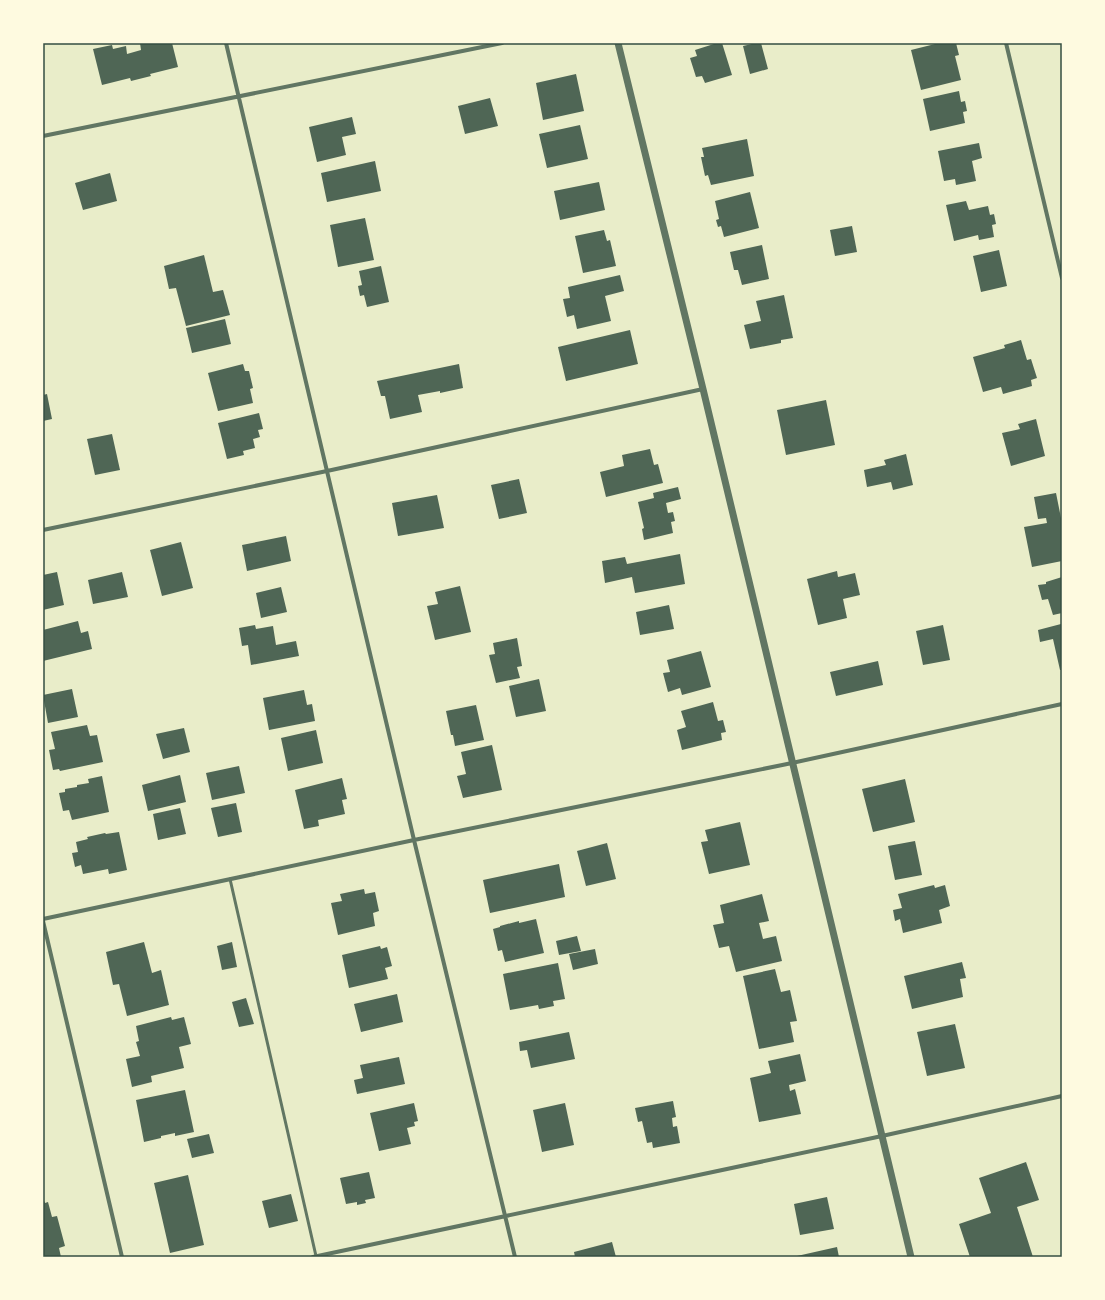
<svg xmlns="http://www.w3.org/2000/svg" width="1105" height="1300" viewBox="0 0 1105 1300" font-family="'Source Sans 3',sans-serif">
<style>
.building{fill:#4f6655}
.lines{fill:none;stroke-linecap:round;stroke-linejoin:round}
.service{stroke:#617663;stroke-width:3}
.minor{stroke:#617663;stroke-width:4}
.tertiary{stroke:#617663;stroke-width:7}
.neatline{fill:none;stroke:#344e41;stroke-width:1.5}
</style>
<rect width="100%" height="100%" fill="#e9edc9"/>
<path class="building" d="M 140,43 L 172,43 L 178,67 L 150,74 L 151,76 L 131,81 L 130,78 L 102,85 L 93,49 L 112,45 L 113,49 L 126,46 L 127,54 L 141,50 Z
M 717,43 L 722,43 L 732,75 L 705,83 L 702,76 L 696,77 L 690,58 L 697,56 L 695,50 Z
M 756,43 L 761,43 L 768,69 L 750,74 L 743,46 Z
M 939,43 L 956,43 L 959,55 L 955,56 L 961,80 L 921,90 L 911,50 Z
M 576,74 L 584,111 L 543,120 L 536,83 Z
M 959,91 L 961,102 L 965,101 L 967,111 L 963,112 L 965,123 L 930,131 L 923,99 Z
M 490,98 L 498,126 L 465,134 L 458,106 Z
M 352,117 L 356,134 L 342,137 L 346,155 L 317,162 L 309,127 Z
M 580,125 L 588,159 L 547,168 L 539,134 Z
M 747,139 L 754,176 L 711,185 L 708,175 L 705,176 L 701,157 L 704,157 L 702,148 Z
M 979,143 L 982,158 L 972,161 L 976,181 L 956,185 L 955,179 L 944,181 L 938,151 Z
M 375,161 L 381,191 L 327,202 L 321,173 Z
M 110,173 L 117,201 L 83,210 L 75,183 Z
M 599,182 L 605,210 L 560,220 L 554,191 Z
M 750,192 L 759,228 L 724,237 L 721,226 L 718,227 L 716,220 L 719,219 L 715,201 Z
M 966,201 L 969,210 L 988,206 L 990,215 L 994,214 L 996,224 L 992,225 L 994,237 L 979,240 L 978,235 L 954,241 L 946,205 Z
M 365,218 L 374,260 L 338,267 L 330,225 Z
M 852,226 L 857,252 L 835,256 L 830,230 Z
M 604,230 L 607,241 L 610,240 L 616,266 L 583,273 L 575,236 Z
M 762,245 L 769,279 L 742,285 L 738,270 L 734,270 L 730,252 Z
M 999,250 L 1007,286 L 981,292 L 973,256 Z
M 204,255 L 213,292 L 223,290 L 230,315 L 186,326 L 176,288 L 169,289 L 164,266 Z
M 381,266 L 389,302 L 367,307 L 364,295 L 360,296 L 358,286 L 362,285 L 359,271 Z
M 620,275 L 624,291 L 605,296 L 611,321 L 577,329 L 574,315 L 567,317 L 563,299 L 570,298 L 568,287 Z
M 784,295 L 793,338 L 781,340 L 781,343 L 750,349 L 744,325 L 761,321 L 756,301 Z
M 225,319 L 231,344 L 192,353 L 186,328 Z
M 630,330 L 638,364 L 566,381 L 558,347 Z
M 1021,340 L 1027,360 L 1031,359 L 1037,378 L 1031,380 L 1032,386 L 1003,394 L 1001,387 L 983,392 L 973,357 L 1005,348 L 1004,345 Z
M 243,364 L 245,371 L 249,371 L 253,388 L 250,389 L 253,403 L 218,411 L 208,373 Z
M 459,364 L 463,388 L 440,393 L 440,391 L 418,395 L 422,412 L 390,419 L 385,396 L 381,396 L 377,381 Z
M 47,394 L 52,419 L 43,421 L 43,395 Z
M 826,400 L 835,445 L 786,455 L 777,410 Z
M 259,413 L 263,429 L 258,430 L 260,437 L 253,439 L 255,448 L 243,451 L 244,455 L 227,459 L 218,423 Z
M 1036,419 L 1045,456 L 1011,466 L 1002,433 L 1020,429 L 1018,424 Z
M 112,434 L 120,470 L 95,475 L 87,439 Z
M 650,449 L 654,465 L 658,464 L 663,483 L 606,497 L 600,472 L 624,466 L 622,455 Z
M 906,454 L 913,485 L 893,490 L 891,482 L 867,487 L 864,470 L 886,465 L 884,460 Z
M 519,479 L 527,513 L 499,519 L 491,485 Z
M 678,487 L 681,499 L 666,503 L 668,513 L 673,512 L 675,521 L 671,522 L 673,533 L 644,540 L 642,529 L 644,528 L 638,502 L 654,498 L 653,493 Z
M 1056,493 L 1062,523 L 1062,561 L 1032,567 L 1024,527 L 1047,523 L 1046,518 L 1038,519 L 1034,497 Z
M 437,495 L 444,528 L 398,536 L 392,503 Z
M 286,536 L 291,561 L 247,571 L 242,545 Z
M 181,542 L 193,588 L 162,596 L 150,550 Z
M 680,554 L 685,584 L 635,593 L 632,577 L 605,583 L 602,561 L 625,557 L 627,564 Z
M 837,571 L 838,577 L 855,573 L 860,595 L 843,599 L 847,618 L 818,625 L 807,579 Z
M 57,572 L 64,605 L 43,610 L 43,575 Z
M 122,572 L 128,597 L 93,604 L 88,580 Z
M 1062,577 L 1062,613 L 1053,615 L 1048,599 L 1042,600 L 1038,585 L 1046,584 L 1046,582 Z
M 460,586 L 471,632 L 435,640 L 427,606 L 438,604 L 435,592 Z
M 281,587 L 287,612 L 261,618 L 256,593 Z
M 669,605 L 674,629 L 640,635 L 636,612 Z
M 78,621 L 81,633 L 88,631 L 92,649 L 43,661 L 43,630 Z
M 1061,624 L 1062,670 L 1060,670 L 1053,639 L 1040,642 L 1038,630 Z
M 255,625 L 256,629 L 273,626 L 276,645 L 296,641 L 299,656 L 251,665 L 248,645 L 242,646 L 239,628 Z
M 943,625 L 950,660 L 923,665 L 916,631 Z
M 517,638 L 522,666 L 517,667 L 520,678 L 496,683 L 489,655 L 495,654 L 493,643 Z
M 701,651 L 711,687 L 682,695 L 680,688 L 668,692 L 663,673 L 670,672 L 667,660 Z
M 878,661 L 883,685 L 836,696 L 830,672 Z
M 539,679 L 546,711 L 516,717 L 509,686 Z
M 72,689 L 78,717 L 48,723 L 43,695 Z
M 304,690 L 307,705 L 312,704 L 315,721 L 269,730 L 263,698 Z
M 713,702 L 718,721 L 723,720 L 726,732 L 721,733 L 722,740 L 682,750 L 677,730 L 686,727 L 681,711 Z
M 476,705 L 484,740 L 455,746 L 453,735 L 451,735 L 446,711 Z
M 87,725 L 90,736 L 97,735 L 103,762 L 60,771 L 59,769 L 53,770 L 49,750 L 55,749 L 51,732 Z
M 184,728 L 190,752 L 163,759 L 156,734 Z
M 316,730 L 323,763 L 288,771 L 281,738 Z
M 492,745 L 502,790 L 463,798 L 457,776 L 466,774 L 461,752 Z
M 239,766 L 245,793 L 212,800 L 206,773 Z
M 180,775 L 186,802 L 148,811 L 142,785 Z
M 102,776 L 109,812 L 72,820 L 69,810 L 63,811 L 59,793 L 65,792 L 65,789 L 77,787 L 77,785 L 89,783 L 88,779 Z
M 342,778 L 347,799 L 342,800 L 345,814 L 318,820 L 319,826 L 304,829 L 295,790 Z
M 905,779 L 915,822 L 873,832 L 862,789 Z
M 236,803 L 242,832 L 218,837 L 211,808 Z
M 180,808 L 186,834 L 158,840 L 153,814 Z
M 740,822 L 750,865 L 709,874 L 701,842 L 708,841 L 705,830 Z
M 119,832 L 127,870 L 109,874 L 108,869 L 83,874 L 81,865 L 75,867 L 72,853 L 78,852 L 76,842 L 88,839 L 87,837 L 105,833 L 106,834 Z
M 915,841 L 922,875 L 895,880 L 888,846 Z
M 607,843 L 616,879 L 586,886 L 577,851 Z
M 559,864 L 565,897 L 490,913 L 483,880 Z
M 934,885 L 935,888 L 945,885 L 950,906 L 939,910 L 942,923 L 903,933 L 900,919 L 895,921 L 893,910 L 902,908 L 898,894 Z
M 364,889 L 365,894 L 375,892 L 379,911 L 373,913 L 375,926 L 338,935 L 331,903 L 342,901 L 340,894 Z
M 762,894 L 769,921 L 759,923 L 763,939 L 776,936 L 782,961 L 736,972 L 729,946 L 719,948 L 713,925 L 724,923 L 720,905 Z
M 536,919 L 544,953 L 505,962 L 502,950 L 498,951 L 493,929 L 500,927 L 500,926 L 519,921 L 519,923 Z
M 577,936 L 581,951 L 559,955 L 556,941 Z
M 144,942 L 152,973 L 161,970 L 169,1005 L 127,1016 L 119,984 L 113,985 L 106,952 Z
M 232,942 L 237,967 L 222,970 L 217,946 Z
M 380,946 L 381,949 L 387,947 L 392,966 L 385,968 L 388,979 L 349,988 L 342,955 Z
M 595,949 L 598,964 L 573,970 L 569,954 Z
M 962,962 L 966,978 L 960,979 L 963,997 L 912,1009 L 904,976 Z
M 558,963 L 565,999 L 553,1001 L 554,1006 L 539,1009 L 538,1005 L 510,1010 L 503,974 Z
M 775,969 L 781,992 L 790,990 L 797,1021 L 790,1022 L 794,1042 L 759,1049 L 743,976 Z
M 397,994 L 403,1022 L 361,1032 L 354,1004 Z
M 246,998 L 254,1024 L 239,1027 L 232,1002 Z
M 171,1017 L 172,1020 L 184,1017 L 191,1044 L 179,1047 L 184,1068 L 151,1076 L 152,1082 L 132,1087 L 126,1059 L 140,1056 L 136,1042 L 139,1041 L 136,1026 Z
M 955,1024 L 965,1068 L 927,1076 L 917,1032 Z
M 569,1032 L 575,1059 L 531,1068 L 527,1050 L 520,1051 L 519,1042 Z
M 800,1054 L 806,1081 L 789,1085 L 790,1091 L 795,1089 L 801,1114 L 759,1122 L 750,1078 L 771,1073 L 768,1061 Z
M 399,1057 L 405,1084 L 357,1094 L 354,1080 L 363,1078 L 360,1065 Z
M 185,1090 L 194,1132 L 175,1136 L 175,1133 L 161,1136 L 161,1138 L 144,1142 L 136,1100 Z
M 673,1101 L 676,1117 L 672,1118 L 673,1127 L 677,1126 L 680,1143 L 653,1148 L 652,1142 L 647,1143 L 642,1121 L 638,1122 L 635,1108 Z
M 414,1103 L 418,1121 L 414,1122 L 415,1126 L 407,1128 L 411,1144 L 379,1151 L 370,1113 Z
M 565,1103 L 574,1145 L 542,1152 L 533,1110 Z
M 209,1134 L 214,1153 L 192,1158 L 187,1139 Z
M 1026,1162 L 1039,1200 L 1017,1207 L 1033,1257 L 970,1257 L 959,1224 L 991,1213 L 979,1178 Z
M 369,1172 L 375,1198 L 365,1200 L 366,1203 L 357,1205 L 357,1202 L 346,1204 L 340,1178 Z
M 188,1175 L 204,1245 L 170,1253 L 154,1183 Z
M 291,1194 L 298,1221 L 269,1228 L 262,1201 Z
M 827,1197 L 834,1229 L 800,1235 L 794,1204 Z
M 43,1199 L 45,1203 L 48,1202 L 52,1217 L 57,1216 L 65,1246 L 59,1248 L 61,1257 L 43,1257 Z
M 612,1242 L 616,1257 L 575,1257 L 574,1252 Z
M 837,1247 L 839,1257 L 797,1257 L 797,1256 Z"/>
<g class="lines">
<path class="service" d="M 230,879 L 316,1256"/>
<path class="minor" d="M 226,43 L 414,840 L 515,1257
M 1006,43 L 1062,278
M 43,136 L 502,43
M 43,530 L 327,471 L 703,389
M 43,919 L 414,840 L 792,763 L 1062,704
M 43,921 L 122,1257
M 313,1257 L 882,1136 L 1062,1096"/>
<path class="tertiary" d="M 618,43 L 703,389 L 911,1257"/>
</g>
<rect width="1105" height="1300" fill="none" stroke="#fefae0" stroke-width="88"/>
<rect x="44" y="44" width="1017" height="1212" class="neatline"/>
</svg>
